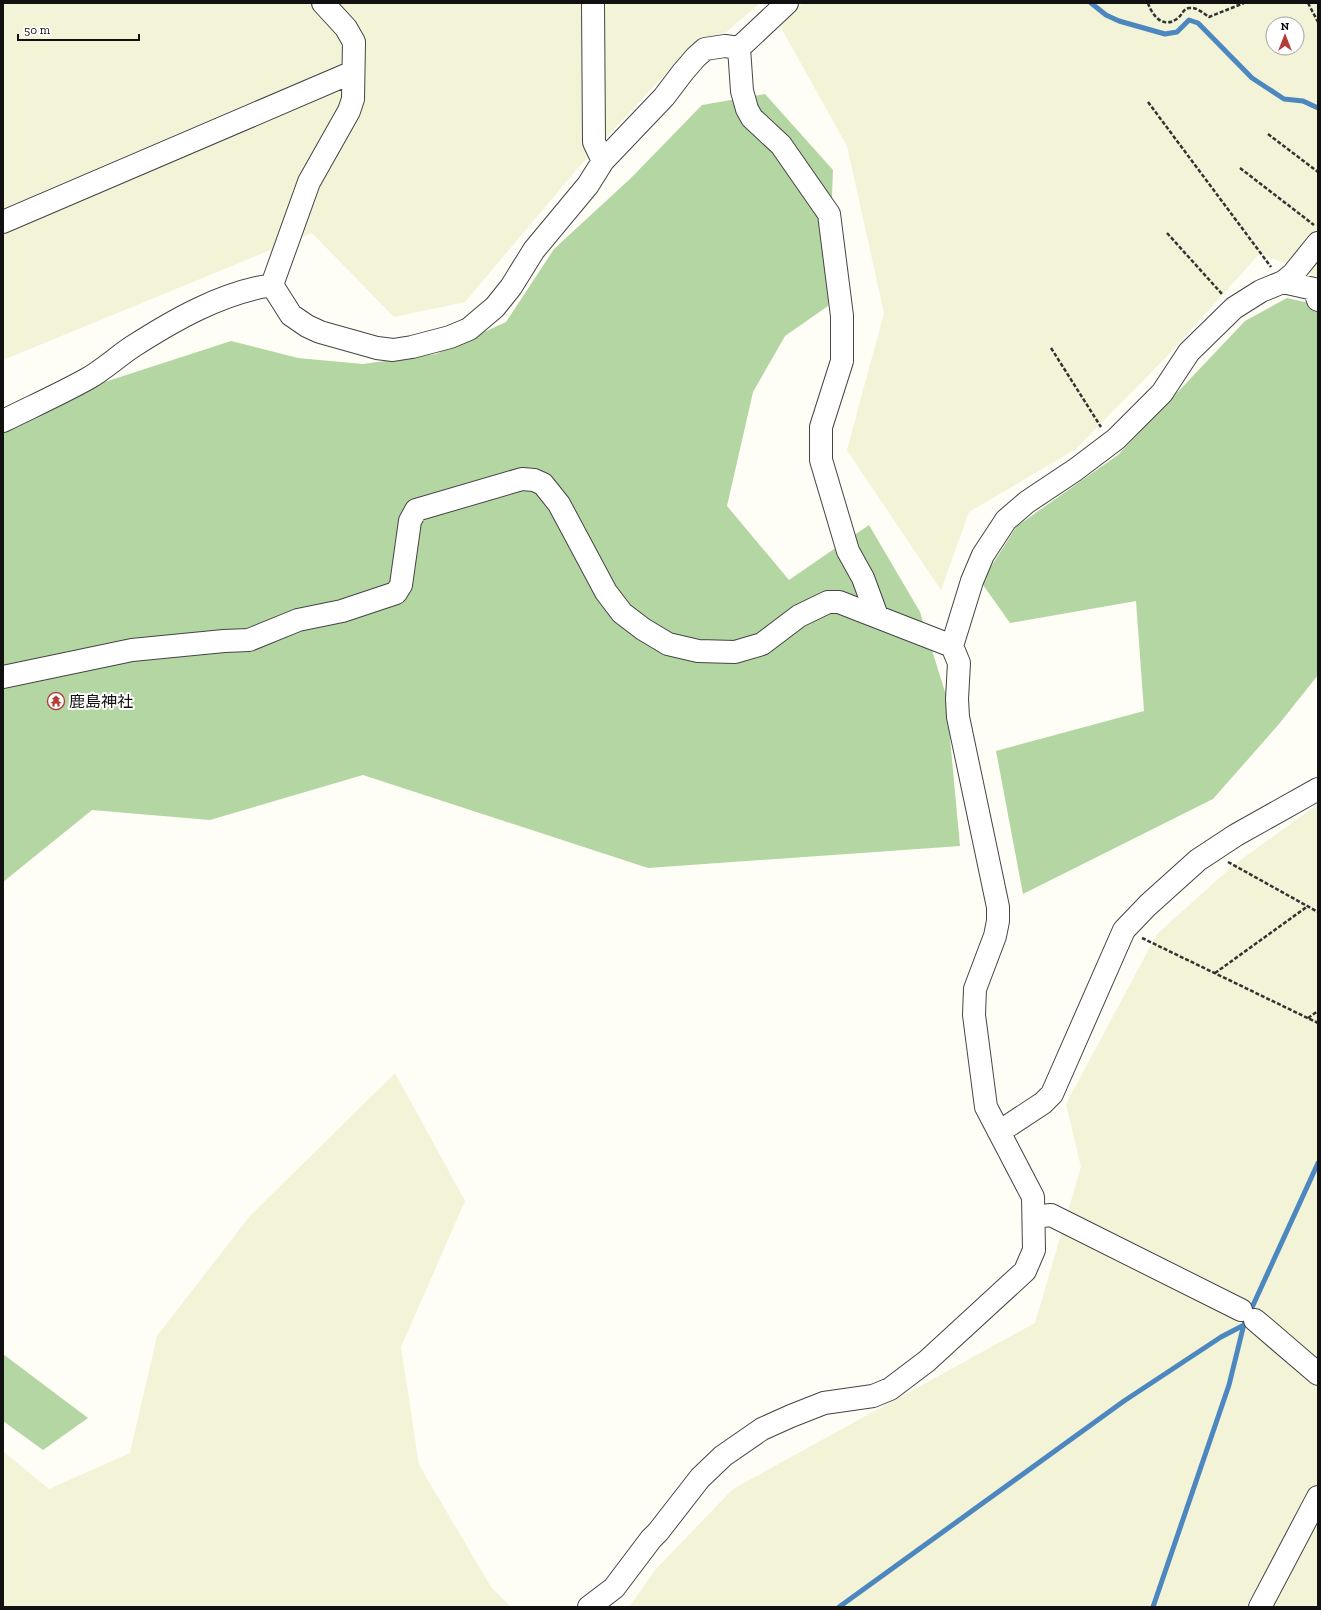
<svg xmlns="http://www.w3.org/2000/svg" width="1321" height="1610" viewBox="0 0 1321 1610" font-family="'Zilla Slab','Noto Sans JP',serif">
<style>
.farmland{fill:#f2f3d7;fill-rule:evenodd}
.forest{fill:#b4d6a2}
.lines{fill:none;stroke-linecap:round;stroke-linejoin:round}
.stream{stroke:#4d87c0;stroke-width:5}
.minor-casing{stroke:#444;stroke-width:24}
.path{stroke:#333;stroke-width:2.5;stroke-dasharray:4 2;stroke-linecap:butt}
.minor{stroke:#fff;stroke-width:22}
.labels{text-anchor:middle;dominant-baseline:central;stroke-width:4;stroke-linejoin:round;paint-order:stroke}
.poi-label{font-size:16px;fill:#111;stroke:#fff;text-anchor:start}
</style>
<rect width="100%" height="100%" fill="#fefdf6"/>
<path class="farmland" d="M 3,3 L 760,3 L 724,34 L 696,41 L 577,169 L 465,302 L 394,317 L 312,233 L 3,360 Z
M 803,3 L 1318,3 L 1318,277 L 1260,253 L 1170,353 L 1076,449 L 969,512 L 941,590 L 847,450 L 884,313 L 847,146 L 779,24 ZM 1273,24 L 1297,24 L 1297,48 L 1273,48 Z
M 1318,804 L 1318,1607 L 629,1607 L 656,1569 L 733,1489 L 1035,1323 L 1081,1167 L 1066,1104 L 1157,934 L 1235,864 Z
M 395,1073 L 465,1201 L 401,1347 L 419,1465 L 491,1587 L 511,1607 L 3,1607 L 3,1451 L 49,1489 L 130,1453 L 157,1336 L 250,1216 Z"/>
<path class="forest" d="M 765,94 L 833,170 L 828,306 L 785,336 L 753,392 L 727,506 L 789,580 L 869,525 L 920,612 L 946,695 L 960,846 L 648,868 L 363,775 L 210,820 L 92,810 L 3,882 L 3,415 L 231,341 L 298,358 L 363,364 L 436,354 L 506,322 L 554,249 L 631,178 L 702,105 Z
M 1287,298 L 1318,305 L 1318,675 L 1279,724 L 1213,799 L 1023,894 L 996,751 L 1144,711 L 1136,601 L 1010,623 L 981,582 L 1017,526 L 1118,455 L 1245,321 Z
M 3,1354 L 88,1418 L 43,1450 L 3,1421 Z"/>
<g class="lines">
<path class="stream" d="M 1091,3 L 1106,15 L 1119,21 L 1165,34 L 1177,32 L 1189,20 L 1198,23 L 1252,78 L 1284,99 L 1303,101 L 1318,108
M 1249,1314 L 1318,1163
M 839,1607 L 1124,1401 L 1221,1337 L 1244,1325
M 1153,1607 L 1229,1385 L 1244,1324"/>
<g class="minor-casing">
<path id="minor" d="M 593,3 L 594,142 L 603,161
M 739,48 L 742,91 L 747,109 L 752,118 L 781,145 L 829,214 L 842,316 L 842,361 L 821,427 L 821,460 L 848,551 L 863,578 L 877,616
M 739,48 L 787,3
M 3,222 L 353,72
M 1283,282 L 1314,289 L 1318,300
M 272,285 L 291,315 L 307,326 L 320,332 L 377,348 L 393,350 L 412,347 L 450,337 L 469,329 L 495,307 L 511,287 L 534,250 L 588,185 L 603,161 L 664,97 L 683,72 L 696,57 L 705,49 L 725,46 L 739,48
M 272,285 L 309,182 L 349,111 L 353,99 L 354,42 L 346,28 L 323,3
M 3,421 C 31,407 60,394 87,379 C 103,370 117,357 132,347 C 174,320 221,293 272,285
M 3,677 L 132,650 L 224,641 L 249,640 L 298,620 L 342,611 L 396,593 L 401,585 L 410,521 L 416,510 L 522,479 L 534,480 L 543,484 L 559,504 L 606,592 L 622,613 L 643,629 L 668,644 L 698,651 L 735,652 L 762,644 L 799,616 L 828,602 L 839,602 L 952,646
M 999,1132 L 1043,1103 L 1052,1094 L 1124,930 L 1148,905 L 1198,860 L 1236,835 L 1318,789
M 1034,1217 L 1051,1215 L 1241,1310
M 1255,1320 L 1318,1374
M 589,1607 L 614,1588 L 651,1539 L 658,1532 L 700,1478 L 723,1456 L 762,1429 L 791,1416 L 824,1403 L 873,1396 L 890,1389 L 927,1361 L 1025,1271 L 1034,1250 L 1033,1197 L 986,1107 L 974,1015 L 975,989 L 995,936 L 998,921 L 998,907 L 958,717 L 957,699 L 959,663 L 952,646 L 972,581 L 983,555 L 1006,520 L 1027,502 L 1075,470 L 1116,439 L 1162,393 L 1189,352 L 1234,308 L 1261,291 L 1283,282 L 1293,274 L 1318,243
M 1260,1607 L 1318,1497"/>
</g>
<path class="path" d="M 1148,3 C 1152,15 1163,30 1178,18 C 1182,15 1183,9 1189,8 C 1197,7 1203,13 1209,17 L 1244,3
M 1308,3 L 1318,22
M 1148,102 L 1271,267
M 1268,134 L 1318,172
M 1240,168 L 1314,225
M 1167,233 L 1222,294
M 1051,348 L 1101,427
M 1228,862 L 1318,912
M 1142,938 L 1318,1023
M 1215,973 L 1308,906
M 1308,1018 L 1318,1011"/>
<use href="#minor" class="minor"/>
</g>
<defs>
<g id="temple-ring" transform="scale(0.9)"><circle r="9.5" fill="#fff" stroke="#b43c36" stroke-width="1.5"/><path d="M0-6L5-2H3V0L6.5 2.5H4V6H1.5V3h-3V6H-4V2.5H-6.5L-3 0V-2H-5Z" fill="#b43c36"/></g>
</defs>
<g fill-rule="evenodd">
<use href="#temple-ring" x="56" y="701"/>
</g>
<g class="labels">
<g class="poi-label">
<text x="69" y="701">鹿島神社</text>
</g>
</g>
<rect width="1321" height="1610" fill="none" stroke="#111111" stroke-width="8"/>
<g transform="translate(1285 36)"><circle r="19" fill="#ffffff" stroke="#a0a0a0"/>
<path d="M0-3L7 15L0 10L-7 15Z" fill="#b43c36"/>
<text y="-6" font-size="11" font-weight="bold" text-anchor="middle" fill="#111111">N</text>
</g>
<path d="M18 34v6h121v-6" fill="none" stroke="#111111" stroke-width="2"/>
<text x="24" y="34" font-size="12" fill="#111111" stroke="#ffffff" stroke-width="3" paint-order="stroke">50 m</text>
</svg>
